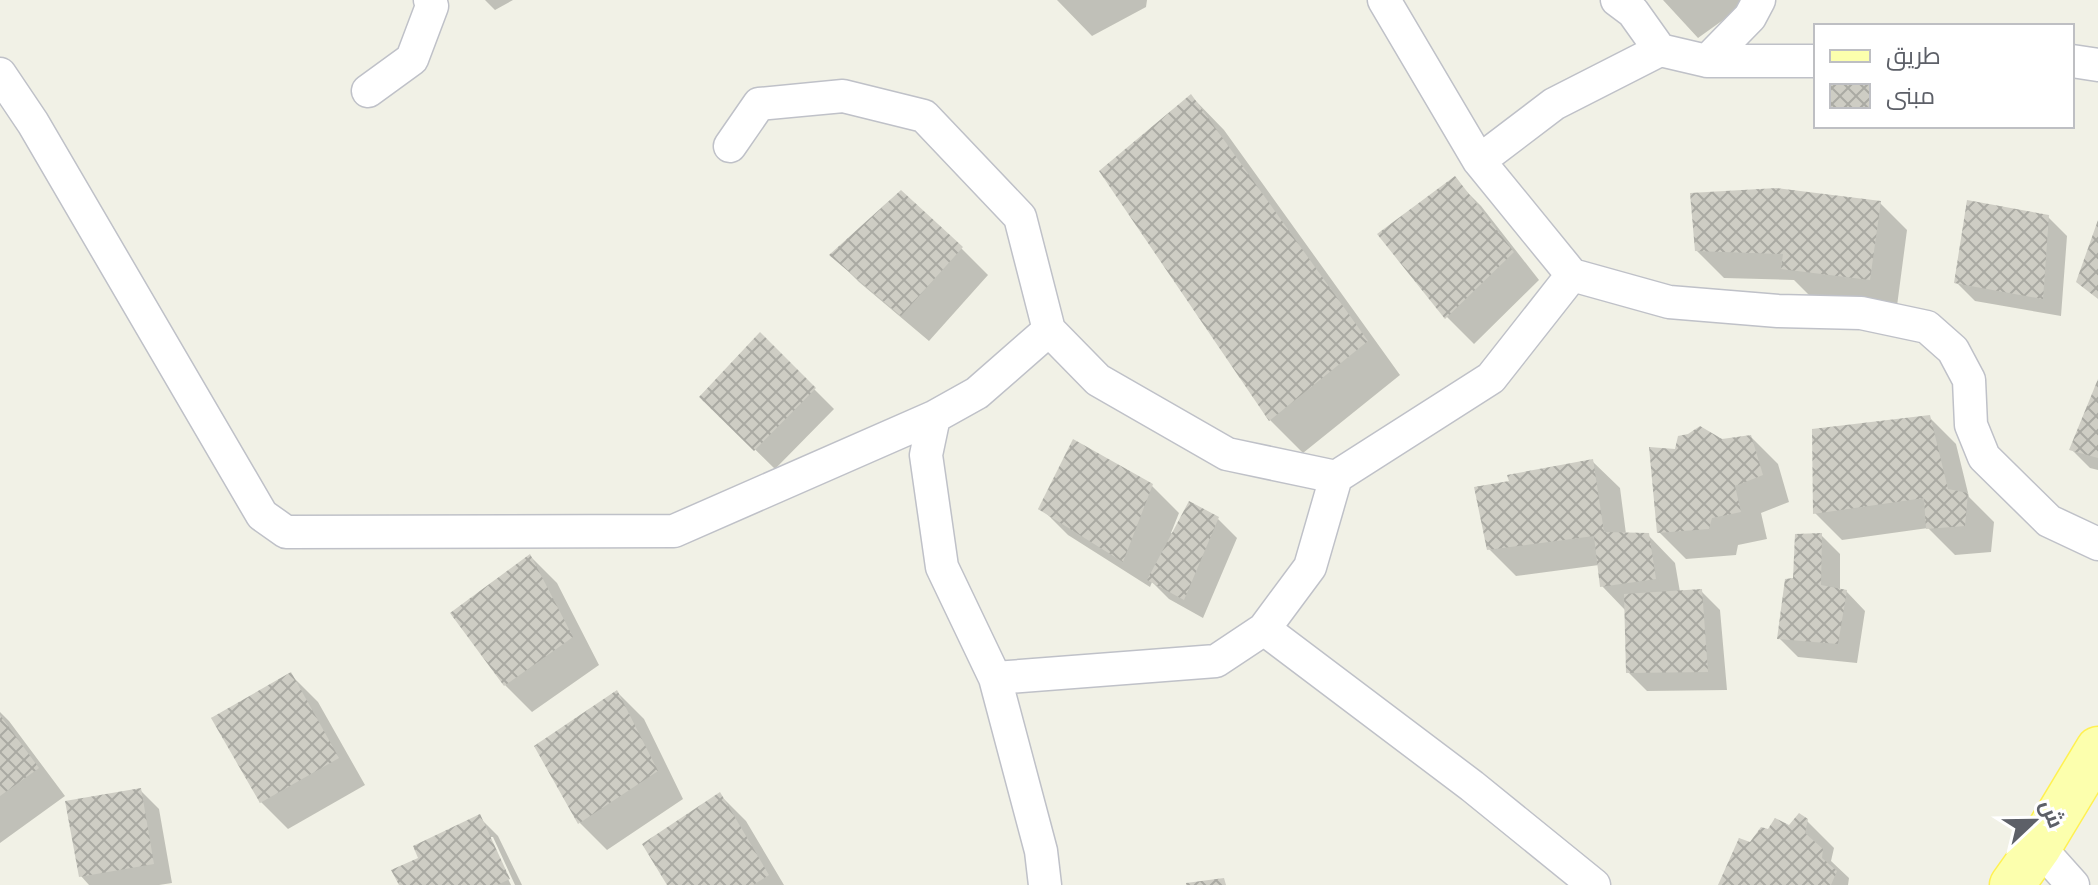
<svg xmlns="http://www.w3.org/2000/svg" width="2098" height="885" viewBox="0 0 2098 885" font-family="Jost,Cairo,sans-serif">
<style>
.shadow{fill:#0003}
.building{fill:url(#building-cross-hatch)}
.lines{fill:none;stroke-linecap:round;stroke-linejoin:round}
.street-casing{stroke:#bfc1c8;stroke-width:35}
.primary-casing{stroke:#fff151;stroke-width:47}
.street{stroke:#fff;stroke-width:32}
.primary{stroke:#fcffad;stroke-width:44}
</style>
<defs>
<pattern id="building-cross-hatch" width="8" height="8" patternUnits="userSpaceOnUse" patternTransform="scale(2)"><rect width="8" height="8" fill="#cecdc4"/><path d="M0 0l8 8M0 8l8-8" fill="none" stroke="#aaaaa3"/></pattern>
</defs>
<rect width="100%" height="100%" fill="#f1f1e6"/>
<path class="shadow" d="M 485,0 L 513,0 L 495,10 Z
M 1057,0 L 1147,0 L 1146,7 L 1092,36 Z
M 1663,0 L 1751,0 L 1698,38 Z
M 1191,96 L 1224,130 L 1400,375 L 1303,453 L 1270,420 Z
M 1454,179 L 1481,206 L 1539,280 L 1474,344 L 1447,317 L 1380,234 Z
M 1880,203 L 1907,230 L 1897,306 L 1810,296 L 1794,280 L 1724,278 L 1697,251 Z
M 2048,217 L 2067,236 L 2061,316 L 1975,301 L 1956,282 Z
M 961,248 L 988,275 L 929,341 L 859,282 L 832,255 Z
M 760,335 L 834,409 L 775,469 L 702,397 Z
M 2098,384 L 2098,470 L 2090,468 L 2071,449 Z
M 1929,417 L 1956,444 L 1969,497 L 1994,522 L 1991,552 L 1955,555 L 1928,528 L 1842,540 L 1815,513 Z
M 1751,437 L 1778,464 L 1789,502 L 1761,513 L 1767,539 L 1738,545 L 1736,555 L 1686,559 L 1659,532 L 1676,451 L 1722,441 Z
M 1592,461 L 1620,488 L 1626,534 L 1648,535 L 1675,563 L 1680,592 L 1701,591 L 1720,610 L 1727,690 L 1647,691 L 1628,672 L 1626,611 L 1602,586 L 1599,565 L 1516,576 L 1489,549 Z
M 1152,486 L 1179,513 L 1171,533 L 1174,534 L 1218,519 L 1237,538 L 1203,618 L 1169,599 L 1152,582 L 1150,587 L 1068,535 L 1041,508 Z
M 1821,535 L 1840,554 L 1840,590 L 1846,591 L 1865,611 L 1857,663 L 1798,657 L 1779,638 L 1795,580 Z
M 530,556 L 557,583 L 599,665 L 532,712 L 505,685 Z
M 291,675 L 318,702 L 365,785 L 288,829 L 261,802 Z
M 617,692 L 644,719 L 683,799 L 607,850 L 580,823 L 537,747 Z
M 0,712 L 9,721 L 65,796 L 0,843 Z
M 140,790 L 159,809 L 172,883 L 159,885 L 89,885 L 81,876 Z
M 719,794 L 746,821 L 784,885 L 669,885 Z
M 479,817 L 498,836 L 522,885 L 515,885 L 493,837 L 488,837 L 511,885 L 401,885 L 421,859 Z
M 1807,821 L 1834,848 L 1831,861 L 1849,878 L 1848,885 L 1721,885 L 1751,844 Z"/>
<path class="building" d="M 1191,94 L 1368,341 L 1269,421 L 1099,171 Z
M 1455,176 L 1514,252 L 1445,319 L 1377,234 Z
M 1777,188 L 1881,201 L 1870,280 L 1781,269 L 1783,254 L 1695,251 L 1690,193 Z
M 901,190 L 963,247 L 901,316 L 829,255 Z
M 1967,200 L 2049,215 L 2043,299 L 1954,283 Z
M 2098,220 L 2098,299 L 2076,282 Z
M 760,332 L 816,388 L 754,451 L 699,397 Z
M 2098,379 L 2098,458 L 2069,450 Z
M 1930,415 L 1948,489 L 1968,493 L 1965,526 L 1926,529 L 1924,498 L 1813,514 L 1812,429 Z
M 1700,426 L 1722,439 L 1751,435 L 1763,475 L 1735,486 L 1741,512 L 1712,518 L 1709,529 L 1657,533 L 1649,447 L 1675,449 L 1678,436 L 1688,434 Z
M 1073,439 L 1153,484 L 1123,562 L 1038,509 Z
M 1593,459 L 1604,532 L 1649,533 L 1656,579 L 1600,587 L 1594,536 L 1487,550 L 1474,487 L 1509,481 L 1507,475 Z
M 1189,501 L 1219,517 L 1184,600 L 1147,580 Z
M 1822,533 L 1821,585 L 1847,590 L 1838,644 L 1777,639 L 1785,579 L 1793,578 L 1795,534 Z
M 530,554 L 573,637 L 504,686 L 450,613 Z
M 1702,589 L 1708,672 L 1626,673 L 1624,594 Z
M 291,672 L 339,758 L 260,803 L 211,718 Z
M 617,690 L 658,771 L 578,824 L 534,746 Z
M 0,715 L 39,768 L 0,796 Z
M 141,788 L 154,864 L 79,877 L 65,801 Z
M 720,792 L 769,875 L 753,885 L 667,885 L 642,844 Z
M 1799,813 L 1808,819 L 1805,833 L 1823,849 L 1822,858 L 1837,871 L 1831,885 L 1718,885 L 1739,838 L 1750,842 L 1761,827 L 1768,829 L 1775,818 L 1789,825 Z
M 480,814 L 510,879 L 497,885 L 399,885 L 391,870 L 418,858 L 413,846 Z
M 1224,878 L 1226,885 L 1186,885 L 1186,883 Z"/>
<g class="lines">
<g class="street-casing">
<path id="street" d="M 1384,0 L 1479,161 L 1572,275 L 1669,302 L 1778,311 L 1861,313 L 1927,327 L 1953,350 L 1969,380 L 1971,425 L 1984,457 L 2049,521 L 2098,544
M 1617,0 L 1633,12 L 1660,50 L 1707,61 L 1750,17 L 1759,0
M 1707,61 L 1816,61
M 2072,61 L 2098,65
M 0,74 L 33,123 L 262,515 L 286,532 L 674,531 L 934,417
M 368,91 L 412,59 L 432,6 L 430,0
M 730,146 L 759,104 L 843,96 L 924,116 L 1020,217 L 1049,330
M 1479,161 L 1554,104 L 1660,50
M 1264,629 L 1472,786 L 1594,885
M 995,678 L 1216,661 L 1264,629 L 1310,567 L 1336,477
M 2039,847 L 2073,885
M 1045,885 L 1041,851 L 995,678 L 942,567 L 926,455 L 934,417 L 977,393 L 1049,330 L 1098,380 L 1227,454 L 1336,477 L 1491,378 L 1572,275"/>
</g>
<g class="primary-casing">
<path id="primary" d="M 2012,885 L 2039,847 L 2098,749"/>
</g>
<use href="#street" class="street"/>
<use href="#primary" class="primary"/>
</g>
<rect x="1814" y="24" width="260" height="104" fill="#ffffff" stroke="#bebfc3" stroke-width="2"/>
<rect x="1830" y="50" width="40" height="12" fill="#fcffad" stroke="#bebfc3" stroke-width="2"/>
<text x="1886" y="64" font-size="24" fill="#5d6068">طريق</text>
<rect x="1830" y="84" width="40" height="24" fill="url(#building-cross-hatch)" stroke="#bebfc3" stroke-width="2"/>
<text x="1886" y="104" font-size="24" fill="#5d6068">مبنى</text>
<g transform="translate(2034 821) rotate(68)" stroke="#ffffff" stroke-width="6" paint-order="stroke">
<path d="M0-6L14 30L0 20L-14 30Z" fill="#5d6068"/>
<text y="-12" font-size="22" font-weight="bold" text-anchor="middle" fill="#5d6068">ش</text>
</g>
</svg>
